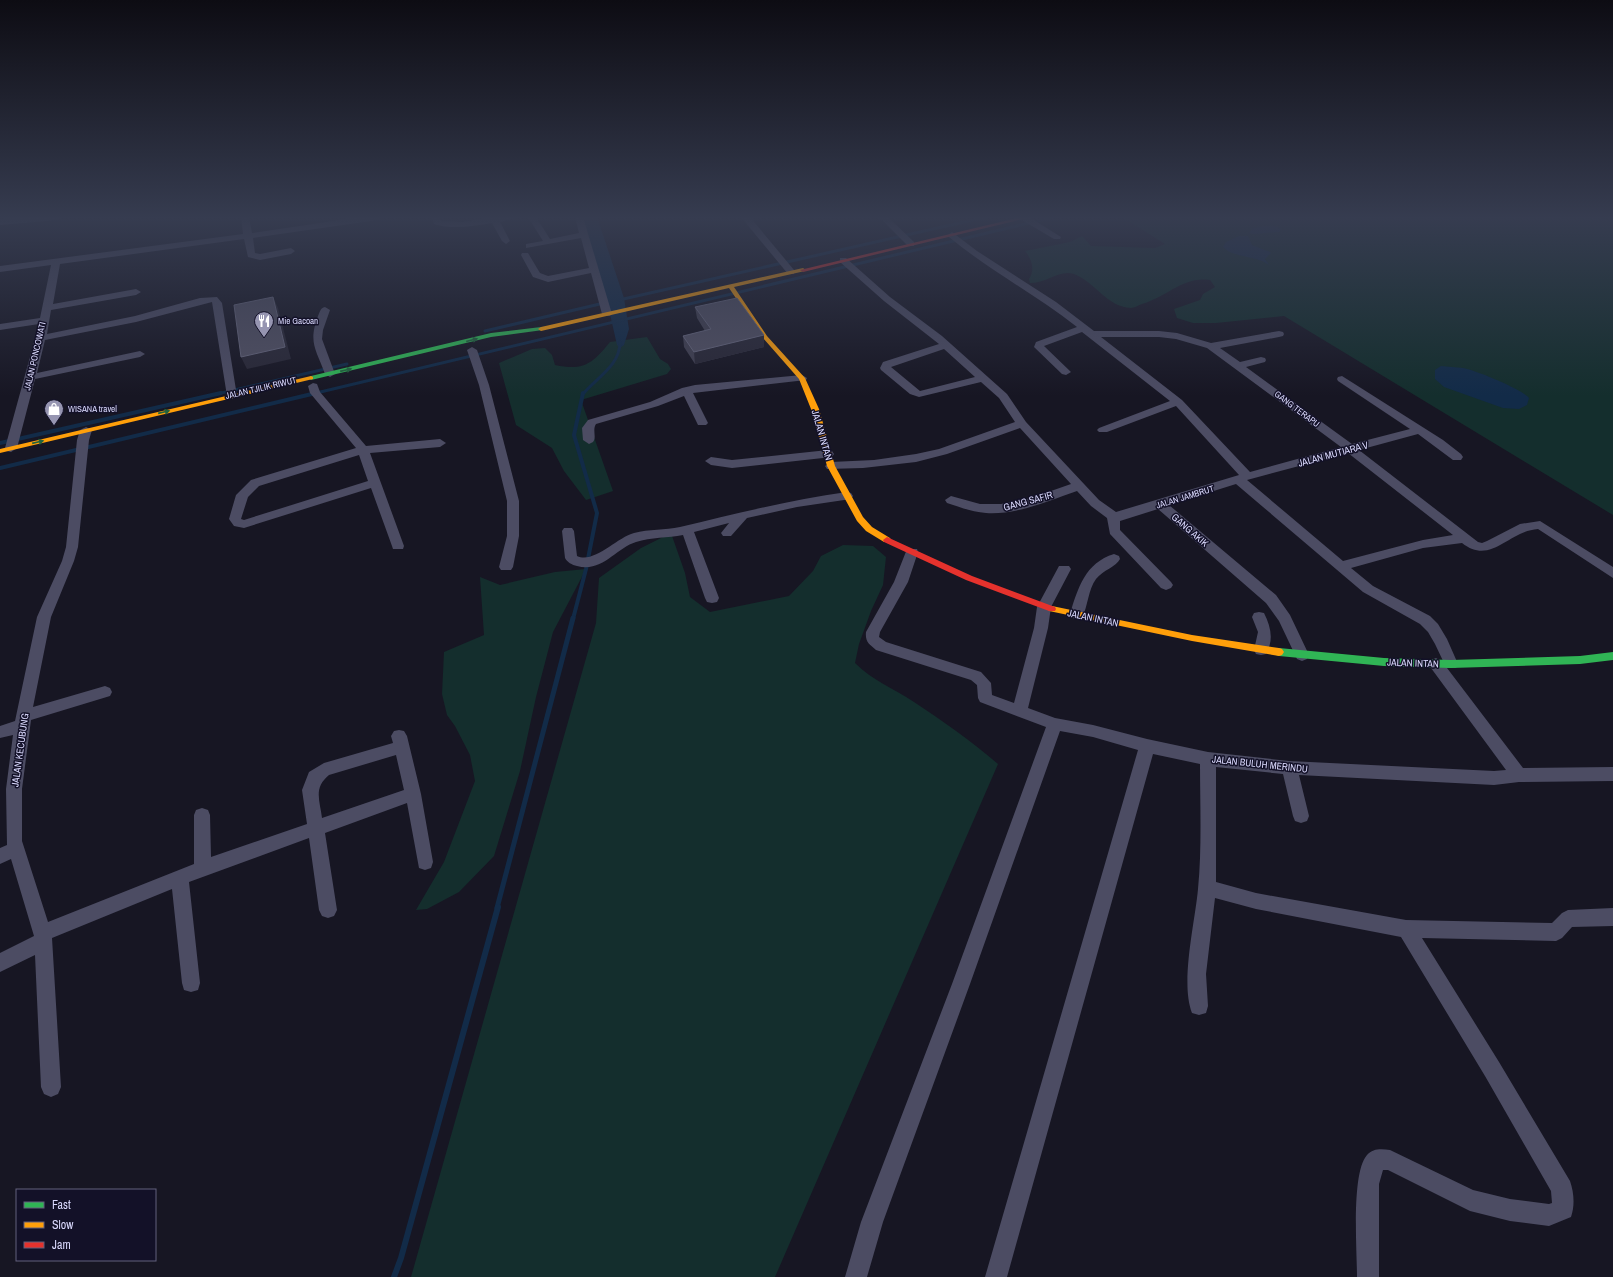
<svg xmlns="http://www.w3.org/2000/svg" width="1613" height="1277" viewBox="0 0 1613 1277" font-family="'Archivo Narrow',sans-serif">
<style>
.green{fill:#142e2d}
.water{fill:#122b48}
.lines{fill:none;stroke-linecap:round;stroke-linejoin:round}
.stream-far3{stroke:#122b48;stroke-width:3}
.stream-far2{stroke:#122b48;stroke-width:4}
.stream-far1{stroke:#122b48;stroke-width:5}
.stream{stroke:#122b48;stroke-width:6}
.street{fill:#4c4c63;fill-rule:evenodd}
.fast{fill:#30b455;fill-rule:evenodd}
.slow{fill:#ff9f0a;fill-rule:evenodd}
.jam{fill:#e5322d;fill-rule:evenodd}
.wall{fill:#414051}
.shaded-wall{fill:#292837}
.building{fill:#515063;stroke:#66667c}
.oneway{fill:#22623e}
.labels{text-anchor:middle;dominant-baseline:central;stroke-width:3;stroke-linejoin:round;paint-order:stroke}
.far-poi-label{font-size:9px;fill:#dad9fd;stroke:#131128;text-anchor:start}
.far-street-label{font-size:9px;fill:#dad9fd;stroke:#131128}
.street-label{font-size:10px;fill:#dad9fd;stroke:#131128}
</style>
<rect width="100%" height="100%" fill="#171623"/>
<path class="green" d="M 1122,217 L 1613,217 L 1613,515 L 1284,316 L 1216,323 L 1193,323 L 1177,318 L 1174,309 L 1200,300 L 1203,294 L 1215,287 L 1210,280 C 1183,276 1167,297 1142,304 C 1139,305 1134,308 1131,308 C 1107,307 1095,282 1074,274 C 1060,269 1047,283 1030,283 L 1029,279 C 1035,270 1032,259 1025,251 L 1070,242 L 1082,236 L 1091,246 L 1155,248 L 1165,244 Z
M 647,337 L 660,359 L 668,364 L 671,369 L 667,374 L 581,400 L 613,491 L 586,500 L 564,471 L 552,448 L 516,425 L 499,363 L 532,349 L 545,348 L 552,355 L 555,365 C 584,371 592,364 610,342 Z
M 671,533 L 685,573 L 690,597 L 710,612 L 789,596 L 813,571 L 821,556 L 843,545 L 873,546 L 886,557 L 883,585 L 871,611 L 859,644 L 855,663 C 873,681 893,688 914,702 C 943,721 971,741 998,764 L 775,1277 L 411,1277 L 596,623 L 599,578 L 641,548 Z
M 586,569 L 553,632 L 536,697 L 520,771 L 494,856 L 459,892 L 427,909 L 416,910 L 444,862 L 475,781 L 470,755 L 455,726 L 447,715 L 442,694 L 444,652 L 484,635 L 480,577 L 500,585 L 555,572 Z"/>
<path class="water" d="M 580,217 L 597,217 L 624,298 L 629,329 L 624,345 L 620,348 L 617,345 L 607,301 Z
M 1263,226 L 1274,226 L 1281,229 L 1279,232 L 1254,234 L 1249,233 L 1252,229 Z
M 1239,236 L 1248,236 L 1252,245 L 1270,252 L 1271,253 L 1265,259 L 1269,265 C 1256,255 1233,258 1223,247 L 1226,242 Z
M 1441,366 C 1448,367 1456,367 1463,368 C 1475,370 1522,389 1529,398 L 1527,405 L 1519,409 L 1503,408 L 1444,387 L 1435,379 L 1435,370 Z"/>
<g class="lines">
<path class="stream-far3" d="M 619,300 L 986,217
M 485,331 L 604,303
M 217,394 L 347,364
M 312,394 L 1054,217
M 583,394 C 596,378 620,366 620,342"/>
<path class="stream-far2" d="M 0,443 L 221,393
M 0,468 L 316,393
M 573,619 L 586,569 L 597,513 L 574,435 L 583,393"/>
<path class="stream-far1" d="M 497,908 L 573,618"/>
<path class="stream" d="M 394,1277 L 401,1258 L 498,907"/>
<path class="street" d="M 28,217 L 62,217 L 58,220 L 0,225 L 0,219 Z
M 241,217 L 249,217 L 252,233 L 360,217 L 382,217 L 378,220 L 253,238 L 255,253 L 260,254 L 291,248 L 295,251 L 291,254 L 260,260 L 248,257 L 244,239 L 60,264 L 53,304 L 136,289 L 141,292 L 136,295 L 51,310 L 47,334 L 135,316 L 200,298 L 217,297 L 222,303 L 237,396 L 232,399 L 227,396 L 212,302 L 136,322 L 45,340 L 37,373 L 140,351 L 145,354 L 140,357 L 35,379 L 17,448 L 11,452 L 7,451 L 5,448 L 39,324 L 0,330 L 0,324 L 40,318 L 51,265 L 0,272 L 0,266 L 243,234 Z
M 432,217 L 440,217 L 441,221 L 463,222 L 492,217 L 519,217 L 500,222 L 510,241 L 506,244 L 502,241 L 492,223 C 473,226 453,230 434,224 Z
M 528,217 L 536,217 L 550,239 L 579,233 L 575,217 L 583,217 L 612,314 L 610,316 L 604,316 L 602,314 L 591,273 L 548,282 L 533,277 L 521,255 L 522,253 L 528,253 L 540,273 L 548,276 L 589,268 L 581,238 L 526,248 L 526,244 L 543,241 Z
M 741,217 L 750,217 L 794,270 L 794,274 L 788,274 Z
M 879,217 L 888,217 L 914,242 L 914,246 L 908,246 Z
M 1021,217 L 1029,217 L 1061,237 L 1060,239 L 1054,239 L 1022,220 Z
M 952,232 L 977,251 L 1056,302 L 1094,331 L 1159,331 L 1177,333 L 1211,343 L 1279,331 L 1283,332 L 1284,334 L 1283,336 L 1279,337 L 1220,348 L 1240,362 L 1261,357 L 1265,358 L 1266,360 L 1265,362 L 1246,367 L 1352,444 L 1410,429 L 1338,381 L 1337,379 L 1338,377 L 1342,376 L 1443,440 L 1461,454 L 1463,457 L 1461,460 L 1453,460 L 1418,434 L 1359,450 L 1478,542 L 1482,543 L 1487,541 L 1520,524 L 1540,521 L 1613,567 L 1613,578 L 1538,529 C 1508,531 1491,566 1462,543 L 1423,548 L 1351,568 L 1373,586 L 1430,616 L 1438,624 L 1447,639 L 1458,664 L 1456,668 L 1447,668 L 1523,768 L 1613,767 L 1613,781 L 1519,782 L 1494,785 L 1299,775 L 1309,816 L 1307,821 L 1301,823 L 1295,821 L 1293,816 L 1283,774 L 1216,767 L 1216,882 L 1256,893 L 1406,920 L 1552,923 L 1562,913 L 1568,910 L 1613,908 L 1613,926 L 1572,927 L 1562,938 L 1556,941 L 1422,938 L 1499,1062 L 1570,1181 C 1574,1193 1575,1205 1571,1217 L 1549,1226 L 1510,1221 L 1470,1211 L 1388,1170 L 1383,1170 L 1379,1184 L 1379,1277 L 1357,1277 C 1357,1251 1351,1173 1367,1155 C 1373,1148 1382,1149 1390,1150 L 1473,1190 L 1510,1199 L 1549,1204 L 1552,1203 L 1551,1191 L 1485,1076 L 1401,937 L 1256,909 L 1215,898 L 1206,974 L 1208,1006 L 1206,1013 L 1199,1015 L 1192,1013 C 1180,982 1195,923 1198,889 C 1202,848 1200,805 1200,764 L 1153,754 L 1007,1277 L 985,1277 L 1138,750 L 1093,737 L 1060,731 L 970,984 L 883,1222 L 867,1277 L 845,1277 L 861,1222 L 952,984 L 1046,727 L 980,702 L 978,698 L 977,685 L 971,680 L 876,650 C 869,644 865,642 866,632 L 894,582 L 907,549 L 917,549 L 918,552 L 908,582 L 880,632 L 879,637 L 886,642 L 981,672 L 991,683 L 992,695 L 1014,703 L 1034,628 L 1037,607 L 1059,566 L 1069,566 L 1071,569 L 1051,607 L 1048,628 L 1028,708 L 1055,718 L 1093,725 L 1147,739 L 1208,752 L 1289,761 L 1494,771 L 1506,770 L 1431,668 L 1429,664 L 1431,660 L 1436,658 L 1444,663 L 1435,644 L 1428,632 L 1420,624 L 1363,592 L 1236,484 L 1169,505 L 1276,595 L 1290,615 L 1309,655 L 1307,659 L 1302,661 L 1297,659 L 1279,621 L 1266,603 L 1158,509 L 1120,521 L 1120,530 L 1171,582 L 1173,585 L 1171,588 L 1166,590 L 1161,588 L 1110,534 L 1107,518 L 1091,506 L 1077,491 C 1048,501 1017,515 986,513 C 973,512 959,507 947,503 L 945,500 L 951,496 L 980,504 L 1001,504 L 1031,498 L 1071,484 L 1020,428 L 947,454 L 916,462 L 863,468 L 827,469 L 825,466 L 831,462 L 874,460 L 916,454 L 939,449 L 1015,422 L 999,398 L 981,382 L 919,397 L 910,394 L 881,370 L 880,368 L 883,362 L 939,344 L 884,301 L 840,262 L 840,258 L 846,258 L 890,297 L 942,336 L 1007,394 L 1026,422 L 1099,500 L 1116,512 L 1239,475 L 1176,406 L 1107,432 L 1099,432 L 1097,430 L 1099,428 L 1170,401 L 1082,332 L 1044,346 L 1071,372 L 1066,375 L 1062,374 L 1034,347 L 1036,342 L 1077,327 C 1036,295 989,270 949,237 L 948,235 ZM 1101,337 L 1159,337 L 1176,339 L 1207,348 L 1341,447 L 1250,472 L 1182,400 ZM 944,349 L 975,377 L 920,391 L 891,367 ZM 1348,453 L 1453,535 L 1423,540 L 1343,561 L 1247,480 Z
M 325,307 L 330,310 L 323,330 L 322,339 L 335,374 L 330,377 L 325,374 C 316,349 308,343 318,316 C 320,312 320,308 325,307 Z
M 472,347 L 477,350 L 489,385 L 519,501 L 519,536 L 513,567 L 511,570 L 501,570 L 499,567 L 507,536 L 507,501 L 479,385 L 467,350 Z
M 802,375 L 807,378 L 806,380 L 693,393 L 708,423 L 706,425 L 698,425 L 684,396 L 658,406 L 596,424 C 592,430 597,437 593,442 L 589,444 L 583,440 L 582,428 L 588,420 L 650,402 L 682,388 L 695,385 Z
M 313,383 L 317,384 L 320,392 L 366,446 L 440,439 L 446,443 L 440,447 L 370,453 L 404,546 L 403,549 L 393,549 L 392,546 L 371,488 L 244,528 L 234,526 L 229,519 L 236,495 L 251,480 L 356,448 L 310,393 L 308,386 ZM 359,455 L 368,481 L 244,520 L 241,519 L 248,497 L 259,486 Z
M 86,427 L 92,430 L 89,440 L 78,547 L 74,561 L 51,617 L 33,707 L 105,686 L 110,688 L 112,692 L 110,696 L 31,720 L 22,789 L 22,841 L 48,922 L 194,864 L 194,815 L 196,810 L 202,808 L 208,810 L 210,815 L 211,857 L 307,824 L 302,790 L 309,772 L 324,763 L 393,743 L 391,736 L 394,731 L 399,730 L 404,731 L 407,736 L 421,794 L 433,862 L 431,868 L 425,870 L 419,868 L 407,803 L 325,833 L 337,910 L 334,916 L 328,918 L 322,916 L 319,910 L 309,838 L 189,882 L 200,983 L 198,990 L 191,992 L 184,990 L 182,983 L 172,889 L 52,938 L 61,1087 L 58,1094 L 51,1097 L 44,1094 L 41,1087 L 35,955 L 0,972 L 0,953 L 34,936 L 11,859 L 0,864 L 0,848 L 7,845 L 6,789 L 13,735 L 0,738 L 0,726 L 15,721 L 37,617 L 62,561 L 66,547 L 77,440 L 80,430 ZM 396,755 L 404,790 L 322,818 C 320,801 313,788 329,775 Z
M 828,450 L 832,451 L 834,454 L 832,457 L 732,468 L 711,465 L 705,461 L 711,457 L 732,460 Z
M 847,492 L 851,493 L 853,496 L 851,499 L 797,507 L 747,518 L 731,536 L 723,536 L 721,533 L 729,523 L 694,532 L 719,598 L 717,602 L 712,603 L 707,602 L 705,598 L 683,535 C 668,538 651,537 636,542 C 616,548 602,573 577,566 C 572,565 567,562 565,558 L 562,531 L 564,528 L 572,528 L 574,531 L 577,556 C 594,564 616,538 634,533 C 649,529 665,530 680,527 C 735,514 790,500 847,492 Z
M 1114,554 L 1119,556 L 1120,559 C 1116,567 1103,570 1096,579 C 1088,590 1088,606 1082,618 L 1077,619 L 1072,618 L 1070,614 C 1078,588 1085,563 1114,554 Z
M 1259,612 L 1264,613 C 1271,627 1274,640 1266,654 L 1261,655 L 1256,654 L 1254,650 L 1258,632 L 1252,617 L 1254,613 Z"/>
<path class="fast" d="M 541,327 L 544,329 L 543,330 L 491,337 L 311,380 L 308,378 L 311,376 L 491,333 Z
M 1279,648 L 1384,658 L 1451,660 L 1580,656 L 1613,652 L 1613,660 L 1580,664 L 1451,668 L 1384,666 L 1279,656 L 1276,655 L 1274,652 L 1276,649 Z"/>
<path class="slow" d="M 803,268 L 806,270 L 805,271 L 734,287 L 767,336 L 805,378 L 819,409 L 835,466 L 863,517 L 872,527 L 890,538 L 891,540 L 890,542 L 884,542 L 866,531 L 857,521 L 827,466 L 811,409 L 799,379 L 763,338 L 729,288 L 541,331 L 538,329 L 541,327 Z
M 311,376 L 313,377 L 313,379 L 0,453 L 0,449 Z
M 1052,606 L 1192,635 L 1279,648 L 1282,649 L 1284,652 L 1282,655 L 1279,656 L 1192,641 L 1049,611 L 1048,609 L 1049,607 Z"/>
<path class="jam" d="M 1021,217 L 1031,217 L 803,272 L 800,270 Z
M 887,537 L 972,576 L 1055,607 L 1056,609 L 1055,611 L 1049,611 L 966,580 L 884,542 L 883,540 Z"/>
</g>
<path class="wall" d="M 695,307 L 764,335 L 764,347 L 695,364 L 684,347 L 683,336 L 705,331 L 697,318 Z"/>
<path class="shaded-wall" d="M 273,297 L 278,308 L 291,359 L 247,369 L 241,357 Z
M 764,335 L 764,347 L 695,364 L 694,352 Z"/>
<path class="building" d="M 273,297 L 285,347 L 241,357 L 234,305 Z
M 737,298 L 764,335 L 694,352 L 683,336 L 711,329 L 695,307 Z"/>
<defs><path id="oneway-solid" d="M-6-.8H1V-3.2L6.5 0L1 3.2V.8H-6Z"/></defs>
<g class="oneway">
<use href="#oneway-solid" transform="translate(472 340) rotate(-14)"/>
<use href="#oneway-solid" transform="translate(346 370) rotate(-13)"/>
<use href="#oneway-solid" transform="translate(164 412) rotate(-13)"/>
<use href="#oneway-solid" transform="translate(38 442) rotate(-13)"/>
</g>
<linearGradient id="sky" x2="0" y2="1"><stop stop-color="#0d0c13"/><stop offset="0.55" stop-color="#363c50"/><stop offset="1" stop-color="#363c50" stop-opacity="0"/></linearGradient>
<rect width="1613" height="396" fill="url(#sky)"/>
<defs>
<g id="restaurant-pin" transform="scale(1)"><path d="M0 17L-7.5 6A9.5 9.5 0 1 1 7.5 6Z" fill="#9695b1" stroke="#131128"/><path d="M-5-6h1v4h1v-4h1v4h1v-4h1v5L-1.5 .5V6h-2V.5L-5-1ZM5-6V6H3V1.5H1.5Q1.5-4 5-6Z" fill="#fff"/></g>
<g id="shop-pin" transform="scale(1)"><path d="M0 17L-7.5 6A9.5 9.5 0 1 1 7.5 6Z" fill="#9695b1" stroke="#131128"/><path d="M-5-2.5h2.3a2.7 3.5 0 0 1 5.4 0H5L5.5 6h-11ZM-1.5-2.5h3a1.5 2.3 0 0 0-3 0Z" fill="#fff"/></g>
</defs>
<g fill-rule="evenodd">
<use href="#restaurant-pin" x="264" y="321"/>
<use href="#shop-pin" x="54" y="409"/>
</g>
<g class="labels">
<g class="far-poi-label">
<text x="278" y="321">Mie Gacoan</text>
<text x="68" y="409">WISANA travel</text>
</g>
<g class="far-street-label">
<text transform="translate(35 356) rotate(-77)">JALAN PONCOWATI</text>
<text transform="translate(261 388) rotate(-13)">JALAN TJILIK RIWUT</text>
<text transform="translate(1297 409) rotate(37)">GANG TERAPU</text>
<text transform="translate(1185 497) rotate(-17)">JALAN JAMBRUT</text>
</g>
<g class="street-label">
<text transform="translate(822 435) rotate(74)">JALAN INTAN</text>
<text transform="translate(1333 454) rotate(-15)">JALAN MUTIARA V</text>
<text transform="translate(1028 501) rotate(-15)">GANG SAFIR</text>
<text transform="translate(1190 530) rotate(41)">GANG AKIK</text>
<text transform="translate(1093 618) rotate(12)">JALAN INTAN</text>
<text transform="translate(1413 663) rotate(2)">JALAN INTAN</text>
<text transform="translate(20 750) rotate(-82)">JALAN KECUBUNG</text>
<text transform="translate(1260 764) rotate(6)">JALAN BULUH MERINDU</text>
</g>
</g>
<rect x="16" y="1189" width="140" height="72" fill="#131128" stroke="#63617d"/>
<rect x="24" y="1202" width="20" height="6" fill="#30b455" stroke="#63617d"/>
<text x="52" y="1209" font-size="12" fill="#dad9fd">Fast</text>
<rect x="24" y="1222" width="20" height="6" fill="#ff9f0a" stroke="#63617d"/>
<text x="52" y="1229" font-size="12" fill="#dad9fd">Slow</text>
<rect x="24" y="1242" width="20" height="6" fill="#e5322d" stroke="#63617d"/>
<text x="52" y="1249" font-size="12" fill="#dad9fd">Jam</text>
</svg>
